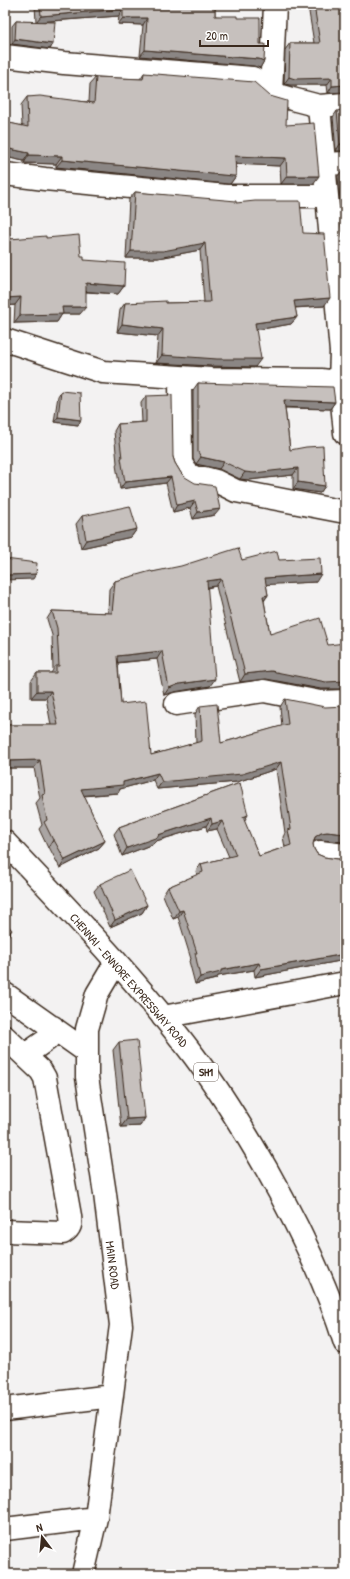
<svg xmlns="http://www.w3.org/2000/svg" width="350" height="1579" viewBox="0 0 350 1579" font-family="'Patrick Hand',sans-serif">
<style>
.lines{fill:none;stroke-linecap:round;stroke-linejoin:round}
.minor-casing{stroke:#3b2a1e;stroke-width:25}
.major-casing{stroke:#3b2a1e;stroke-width:25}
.minor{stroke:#fff;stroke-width:22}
.major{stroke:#fff;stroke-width:22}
.wall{fill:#aaa5a3;stroke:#3b2a1e}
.shaded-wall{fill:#8b8684;stroke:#3b2a1e}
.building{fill:#c6c0bd;stroke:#3b2a1e}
.labels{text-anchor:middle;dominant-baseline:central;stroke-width:3;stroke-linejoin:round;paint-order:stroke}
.shield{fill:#fff;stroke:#766a62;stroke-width:1}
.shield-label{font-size:11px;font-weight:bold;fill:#3b2a1e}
.street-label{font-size:12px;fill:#3b2a1e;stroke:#fff}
</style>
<rect width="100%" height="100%" fill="#f3f2f2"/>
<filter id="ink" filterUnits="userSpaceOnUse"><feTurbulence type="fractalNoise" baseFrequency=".025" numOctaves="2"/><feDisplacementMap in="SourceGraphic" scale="8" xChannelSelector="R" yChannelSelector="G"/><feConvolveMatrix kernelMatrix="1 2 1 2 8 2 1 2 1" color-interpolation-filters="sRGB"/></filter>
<g filter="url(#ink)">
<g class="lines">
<g class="minor-casing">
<path id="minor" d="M 5,56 L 64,63 L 253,78 L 271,93 L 292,99 L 319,106 L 345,104
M 271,93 L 275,5
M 319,106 L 327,196
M 324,164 L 345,163
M 5,174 L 45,179 L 227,196 L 327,196 L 341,352 L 340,382 L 345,433
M 5,340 L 103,372 L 211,379 L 321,380 L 345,383
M 180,378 L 181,463 L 187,473 L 196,478 L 205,478 L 216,481 L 236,491 L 345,512
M 176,704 L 264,691 L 320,702 L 345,701
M 320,852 L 345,855
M 5,994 L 87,1052
M 163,1017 L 345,983
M 5,1037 L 41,1071 L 45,1078 L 70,1216 C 71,1224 71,1228 63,1233 L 5,1231
M 25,1055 L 48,1039 L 53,1027
M 5,1409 L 112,1396
M 5,1529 L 96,1518
M 83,1574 L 96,1518 L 121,1325 L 105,1194 L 87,1077 L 87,1029 L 97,994 L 116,962"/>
</g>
<g class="major-casing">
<path id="major" d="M 5,842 C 70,911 137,980 194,1056 C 221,1092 244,1130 267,1170 C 298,1225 326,1282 345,1343"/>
</g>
<use href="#minor" class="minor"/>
<use href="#major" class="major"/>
</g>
<path class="wall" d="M 35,5 L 215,5 L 215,16 L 237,18 L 260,44 L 264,61 L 260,68 L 254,66 L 140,56 L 143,25 L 118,24 L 119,16 L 39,22 L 53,44 L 50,49 L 12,44 L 12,26 L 16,21 L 36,22 Z
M 314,5 L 344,92 L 328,93 L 327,85 L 290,85 L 284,84 L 285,50 L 290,43 L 314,43 L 309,12 Z
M 144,73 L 286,125 L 313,184 L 281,184 L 280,166 L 236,164 L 236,176 L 230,184 L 228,184 L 56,167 L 56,164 L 24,163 L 24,161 L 5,157 L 5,122 L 22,126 L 21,105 L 27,97 L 89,102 L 90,84 L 96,77 L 140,79 Z
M 337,111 L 345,151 L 336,151 L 333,117 Z
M 343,169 L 345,169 L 345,257 L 338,176 Z
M 135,192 L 236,203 L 303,233 L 324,306 L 295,308 L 297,317 L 291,324 L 256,330 L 255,367 L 211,366 L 156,363 L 158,336 L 117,332 L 120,310 L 125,303 L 166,303 L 204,302 L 200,250 L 158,258 L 126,258 L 129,199 Z
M 5,233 L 10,239 L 46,238 L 81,256 L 84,260 L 124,286 L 118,294 L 86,292 L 80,314 L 62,314 L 57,322 L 14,323 L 15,305 L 5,306 Z
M 198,383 L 335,402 L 330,409 L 285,408 L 290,450 L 325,486 L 320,493 L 293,489 L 293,475 L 249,480 L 240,479 L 219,469 L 196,464 L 193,459 L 193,390 Z
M 61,391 L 78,425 L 54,422 L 58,396 Z
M 146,396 L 173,457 L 175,463 L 181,473 L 215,515 L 193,519 L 190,508 L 173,512 L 166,483 L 120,489 L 116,465 L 117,463 L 114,431 L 118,424 L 142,422 L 141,403 Z
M 82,516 L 137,529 L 131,537 L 81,548 L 76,524 Z
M 242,560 L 279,560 L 316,582 L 266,584 L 268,595 L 264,601 L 270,634 L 328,645 L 345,689 L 321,689 L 266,679 L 240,682 L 216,586 L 207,588 L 210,686 L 174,692 L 164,695 L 157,659 L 118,663 L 121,704 L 151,755 L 196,743 L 195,714 L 200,706 L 221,743 L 282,726 L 280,707 L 285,699 L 321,840 L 315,840 L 313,842 L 313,844 L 314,849 L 317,854 L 324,857 L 345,860 L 345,960 L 255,977 L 254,970 L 218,976 L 216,979 L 195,984 L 189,961 L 191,959 L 178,917 L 173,919 L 163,895 L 168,887 L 197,875 L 196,871 L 201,864 L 229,857 L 217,829 L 207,831 L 206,826 L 156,841 L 153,844 L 122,856 L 114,834 L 119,827 L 240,783 L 244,821 L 259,856 L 285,847 L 283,837 L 285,833 L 276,769 L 237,782 L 157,789 L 153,780 L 120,789 L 118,793 L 84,796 L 105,841 L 99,848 L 60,868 L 49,847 L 48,848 L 39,829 L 42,825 L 36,803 L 40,798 L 34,768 L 5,768 L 5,725 L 51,725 L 46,698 L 31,698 L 31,681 L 37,673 L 51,673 L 53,670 L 52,635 L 47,619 L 52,611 L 108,613 L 109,589 L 115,581 L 152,572 Z
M 100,884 L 147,905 L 142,913 L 110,927 L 94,891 Z
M 119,1042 L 145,1118 L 140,1126 L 121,1127 L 113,1050 Z"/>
<path class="shaded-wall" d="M 123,9 L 119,16 L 36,22 L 41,16 Z
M 123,18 L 147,18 L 143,25 L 118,24 Z
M 15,39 L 53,44 L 50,49 L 12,44 Z
M 145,50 L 259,59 L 264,61 L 260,68 L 254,66 L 140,56 Z
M 289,77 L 332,78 L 327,85 L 290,85 L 284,84 Z
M 345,85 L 345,92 L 328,93 L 332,86 Z
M 340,144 L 345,144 L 345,151 L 336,151 Z
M 5,148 L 29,153 L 24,161 L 5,157 Z
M 29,155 L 62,156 L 56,164 L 24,163 Z
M 235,156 L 286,158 L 280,166 L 230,164 Z
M 62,160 L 236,176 L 230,184 L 228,184 L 56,167 Z
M 287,176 L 319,176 L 313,184 L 281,184 Z
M 205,243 L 200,250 L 158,258 L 126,258 L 131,251 Z
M 86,283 L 124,286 L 118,294 L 80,291 Z
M 21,297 L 15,305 L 5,306 L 5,298 Z
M 330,298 L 324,306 L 289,308 L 294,301 Z
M 62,307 L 86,307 L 80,314 L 62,314 L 57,322 L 14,323 L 20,315 Z
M 297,317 L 291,324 L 250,331 L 255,323 Z
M 122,324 L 163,329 L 158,336 L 117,332 Z
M 162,355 L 261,359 L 255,367 L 211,366 L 156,363 Z
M 284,400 L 335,402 L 330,409 L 279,407 Z
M 58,417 L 81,420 L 78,425 L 54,422 Z
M 201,457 L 224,462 L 219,469 L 196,464 Z
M 298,468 L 293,475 L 249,480 L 240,479 L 245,472 Z
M 171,477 L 166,483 L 120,489 L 125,482 Z
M 298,482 L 325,486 L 320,493 L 293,489 Z
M 195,501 L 190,508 L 173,512 L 177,505 Z
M 220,509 L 215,515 L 193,519 L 198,512 Z
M 137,529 L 131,537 L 81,548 L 86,540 Z
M 36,574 L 33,579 L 5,580 L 5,575 Z
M 321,574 L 316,582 L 259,585 L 265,578 Z
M 221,579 L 216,586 L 202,588 L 207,581 Z
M 268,595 L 263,602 L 263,596 Z
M 162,651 L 157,659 L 112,663 L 117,656 Z
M 271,671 L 345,681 L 345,689 L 321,689 L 266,679 L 240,682 L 245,674 Z
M 215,679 L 210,686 L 174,692 L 164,695 L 169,688 L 179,684 Z
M 37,691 L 51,691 L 46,698 L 31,698 Z
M 40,760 L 34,768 L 5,768 L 5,761 Z
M 281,762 L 276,769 L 237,782 L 157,789 L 162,782 Z
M 158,773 L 153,780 L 120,789 L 118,793 L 76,796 L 81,789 L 123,782 Z
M 248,815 L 243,823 L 243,817 Z
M 211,818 L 206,826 L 156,841 L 153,844 L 122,856 L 127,848 L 158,835 Z
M 222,821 L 217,829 L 207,831 L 212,824 Z
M 327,832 L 345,834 L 345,842 L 321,840 L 315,840 L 310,845 L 315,837 L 321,833 Z
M 53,840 L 54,840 L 49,847 L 48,848 Z
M 105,841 L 99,848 L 60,868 L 65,860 Z
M 147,905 L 142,913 L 110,927 L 115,920 Z
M 183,910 L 178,917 L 173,919 L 179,911 Z
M 12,930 L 6,939 L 5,939 L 5,936 Z
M 345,954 L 345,960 L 255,977 L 261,969 Z
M 259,963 L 254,970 L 218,976 L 216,979 L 195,984 L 200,977 L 221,970 Z
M 145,1118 L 140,1126 L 121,1127 L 127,1119 Z"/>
<path class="building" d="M 40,5 L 215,5 L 215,16 L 237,16 L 237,18 L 260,18 L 260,44 L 265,44 L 264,61 L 259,59 L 145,50 L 147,18 L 123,18 L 123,9 L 41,16 Z
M 314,5 L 345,5 L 345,85 L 332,86 L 332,78 L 295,79 L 289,77 L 290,43 L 320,43 Z
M 16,21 L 55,22 L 53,44 L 15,39 Z
M 5,62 L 7,63 L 5,83 Z
M 144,73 L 254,82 L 270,96 L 287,101 L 286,125 L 314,123 L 319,176 L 287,176 L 286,158 L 235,156 L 236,176 L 233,176 L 62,160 L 62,156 L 29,155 L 29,153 L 5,148 L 5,122 L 28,127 L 27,97 L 40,96 L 94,103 L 96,77 L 143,79 Z
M 345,109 L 345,144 L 340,144 L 337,111 Z
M 343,169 L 345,169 L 345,196 Z
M 135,192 L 236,201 L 236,203 L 255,201 L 300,201 L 303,233 L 324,234 L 330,298 L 294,301 L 297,317 L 255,323 L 261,359 L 217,359 L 162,355 L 163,329 L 122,324 L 125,303 L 166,301 L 166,303 L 210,302 L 205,243 L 163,251 L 131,251 Z
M 5,233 L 9,233 L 10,239 L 46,236 L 46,238 L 79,235 L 81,256 L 84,256 L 84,260 L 125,263 L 124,286 L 86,283 L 86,307 L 62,307 L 63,314 L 20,315 L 21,297 L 5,298 Z
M 198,383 L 333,387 L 335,402 L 284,400 L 290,450 L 306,447 L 323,446 L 325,486 L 298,482 L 298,468 L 254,473 L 245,472 L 224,462 L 201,457 L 198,452 Z
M 61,391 L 80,393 L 81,420 L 58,417 Z
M 172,395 L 173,457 L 175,463 L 181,473 L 185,477 L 195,483 L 215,486 L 220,509 L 198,512 L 195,501 L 177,505 L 171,477 L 125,482 L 121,458 L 122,458 L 118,424 L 146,422 L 146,396 Z
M 130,506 L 137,529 L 86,540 L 82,516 Z
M 238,548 L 242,560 L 277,551 L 279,560 L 320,558 L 321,574 L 265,578 L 268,595 L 263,596 L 270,634 L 320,618 L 328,645 L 345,643 L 345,681 L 326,682 L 271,671 L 245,674 L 221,579 L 207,581 L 215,679 L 179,684 L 169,688 L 162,651 L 117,656 L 121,704 L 146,701 L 151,755 L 202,741 L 200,706 L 217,704 L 221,743 L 288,724 L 285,699 L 325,707 L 345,706 L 345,834 L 327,832 L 321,833 L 315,837 L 313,844 L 314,849 L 317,854 L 324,857 L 345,860 L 345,954 L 261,969 L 259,963 L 221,970 L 221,972 L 200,977 L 195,953 L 197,953 L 183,910 L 179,911 L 168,887 L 203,872 L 201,864 L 236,855 L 222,821 L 212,824 L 211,818 L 158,835 L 158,837 L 127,848 L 119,827 L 240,783 L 248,815 L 243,817 L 259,856 L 291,845 L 288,830 L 291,829 L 281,762 L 242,774 L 162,782 L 158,773 L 123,782 L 123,785 L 81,789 L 105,841 L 65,860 L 54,840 L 53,840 L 44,822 L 47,820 L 42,795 L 45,794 L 40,760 L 5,761 L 5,725 L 58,725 L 51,691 L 37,691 L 37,673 L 56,673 L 56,666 L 59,666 L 57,628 L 52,611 L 112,613 L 115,581 L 151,571 L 152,572 L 181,566 Z
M 5,559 L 37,563 L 36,574 L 5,575 Z
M 130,870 L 147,905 L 115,920 L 100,884 Z
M 5,922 L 12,930 L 5,936 Z
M 137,1040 L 145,1118 L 127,1119 L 119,1042 Z"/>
</g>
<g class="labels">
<rect class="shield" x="194" y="1063" width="24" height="18" rx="3"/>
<g class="shield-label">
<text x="206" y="1072">SH1</text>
</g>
<g class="street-label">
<text transform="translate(129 980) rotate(49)">CHENNAI - ENNORE EXPRESSWAY ROAD</text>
<text transform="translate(113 1265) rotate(83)">MAIN ROAD</text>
</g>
</g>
<rect width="350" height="1579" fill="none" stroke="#fff" stroke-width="20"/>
<rect x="10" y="10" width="330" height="1559" fill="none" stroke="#3b2a1e" stroke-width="1.5" filter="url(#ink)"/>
<g transform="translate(42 1537) rotate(344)" stroke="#ffffff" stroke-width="3" paint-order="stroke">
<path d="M0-3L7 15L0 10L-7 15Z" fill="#3b2a1e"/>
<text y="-6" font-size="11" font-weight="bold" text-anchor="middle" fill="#3b2a1e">N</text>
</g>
<path d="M200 40v6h68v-6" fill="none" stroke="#3b2a1e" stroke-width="2"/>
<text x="206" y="40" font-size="12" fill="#3b2a1e" stroke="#ffffff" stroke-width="3" paint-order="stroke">20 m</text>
</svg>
